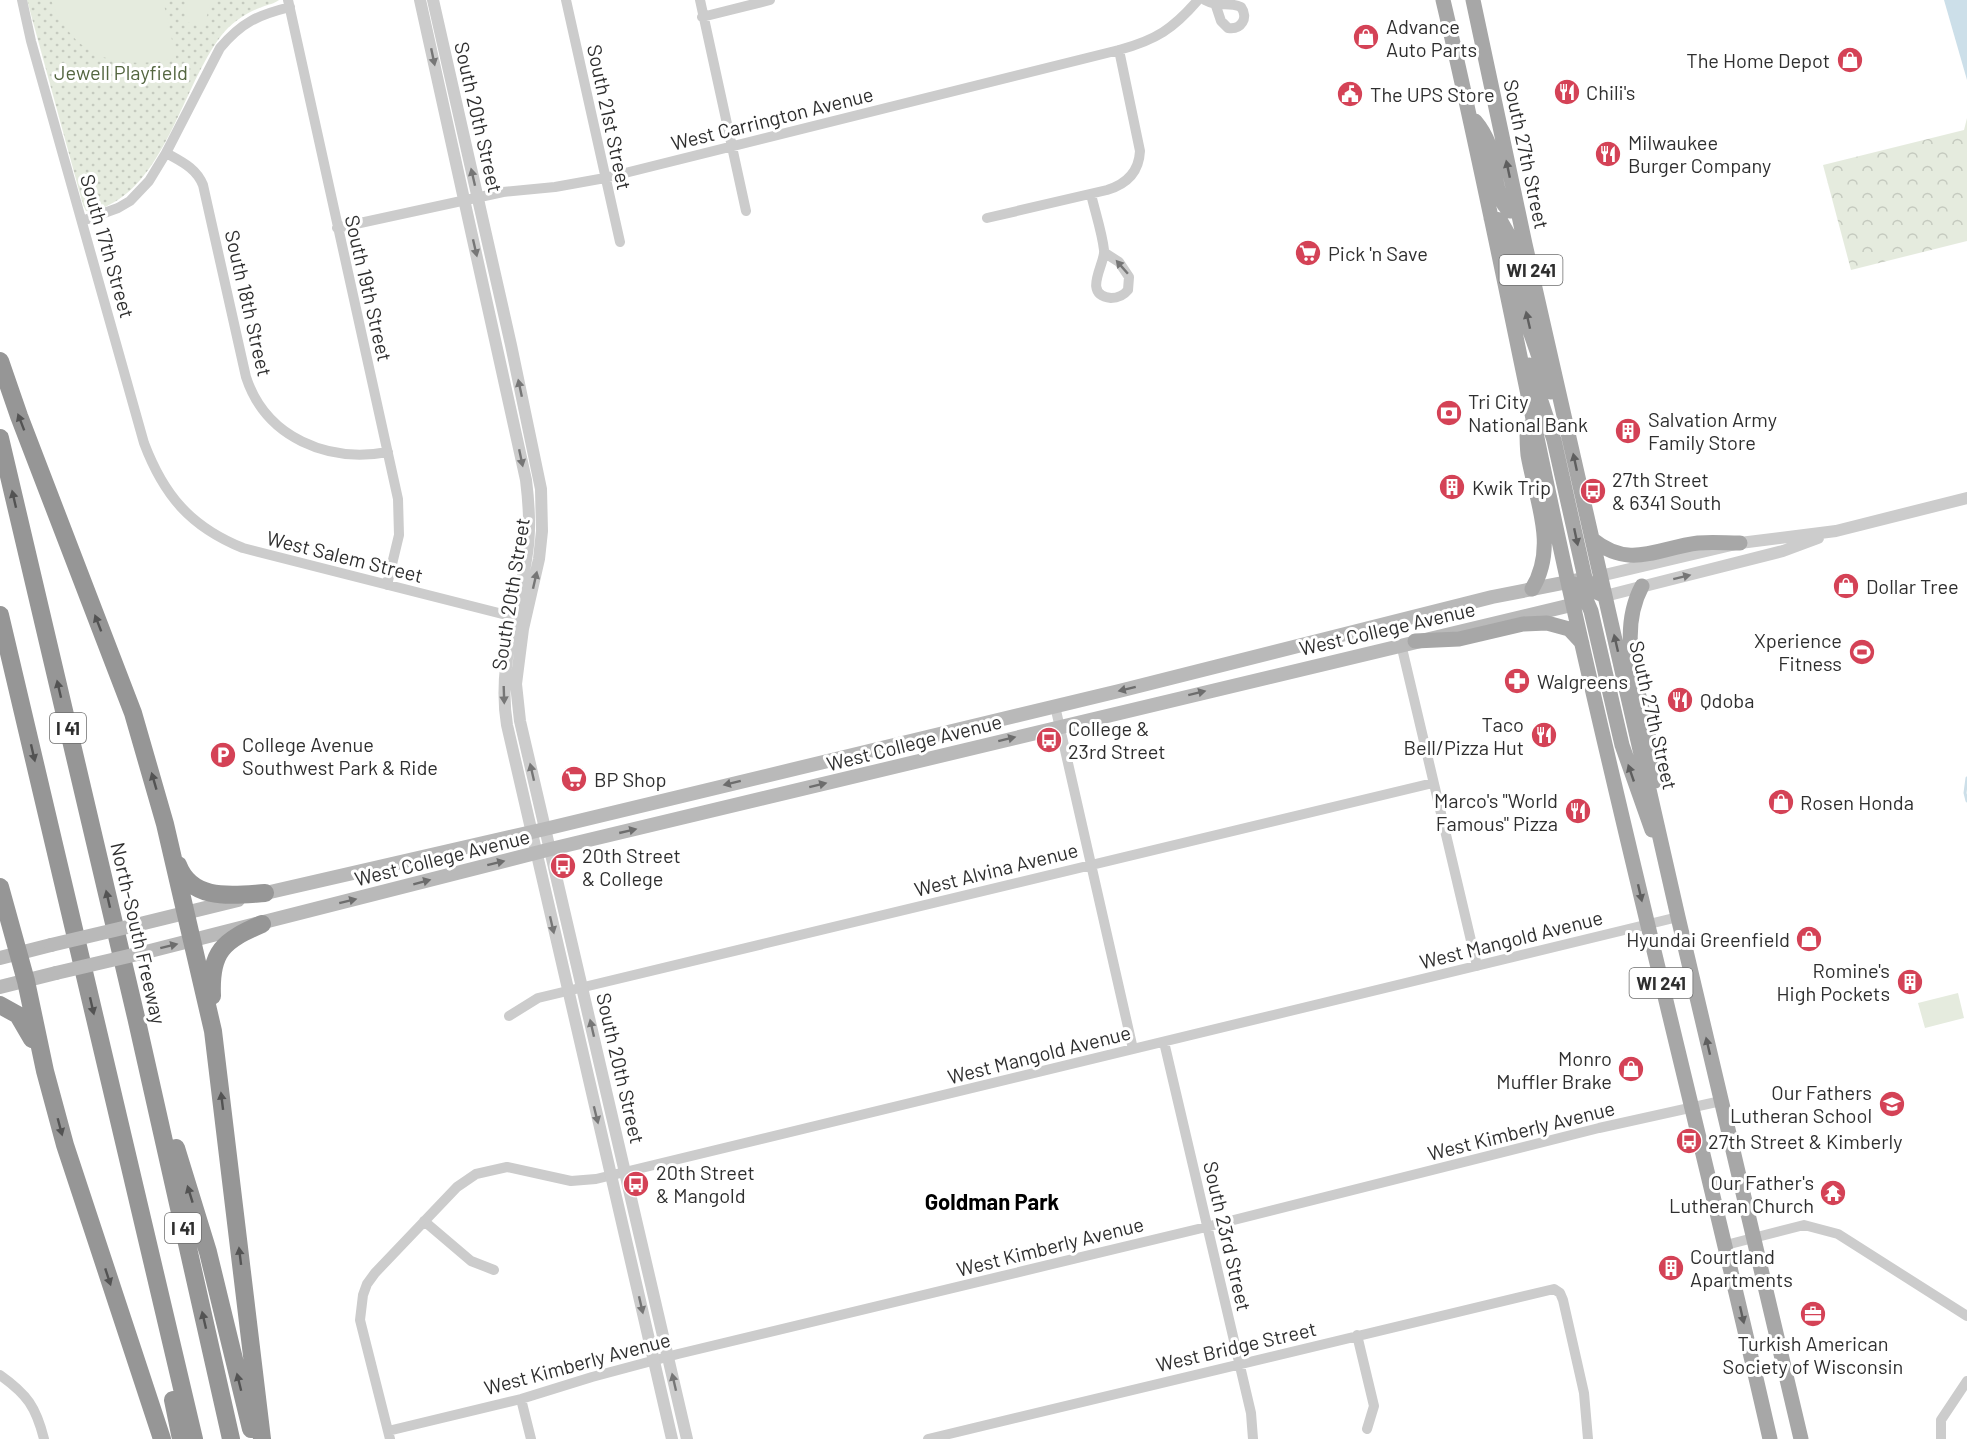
<svg xmlns="http://www.w3.org/2000/svg" width="1967" height="1439" viewBox="0 0 1967 1439" font-family="Barlow,sans-serif">
<style>
.forest{fill:url(#forest-crowns)}
.park{fill:url(#park-dots)}
.pitch{fill:#e5ebde}
.water{fill:#ccdfe9}
.lines{fill:none;stroke-linecap:round;stroke-linejoin:round}
.stream{stroke:#ccdfe9;stroke-width:3}
.minor{stroke:#ccc;stroke-width:10}
.tertiary{stroke:#ccc;stroke-width:12}
.secondary{stroke:#b9b9b9;stroke-width:14}
.primary{stroke:#a7a7a7;stroke-width:15}
.motorway{stroke:#969696;stroke-width:18}
.secondary-bridge{stroke:#b9b9b9;stroke-width:14}
.oneway{fill:#767676}
.oneway2{fill:#5f5f5f}
.oneway3{fill:#535353}
.oneway4{fill:#6d6d6d}
.labels{text-anchor:middle;dominant-baseline:central;stroke-width:6;stroke-linejoin:round;paint-order:stroke}
.shield{fill:#fff;stroke:#6d6d6d;stroke-width:1.5}
.shield-label{font-size:18px;font-weight:bold;fill:#2f2f2f}
.poi-label{font-size:20px;fill:#2f2f2f;stroke:#fff;text-anchor:start}
.park-label{font-size:20px;fill:#546640;stroke:#fff}
.street-label{font-size:20px;fill:#2f2f2f;stroke:#fff}
.quarter-label{font-size:22px;font-weight:bold;fill:#000;stroke:#fff}
</style>
<defs>
<pattern id="forest-crowns" width="20" height="18" patternUnits="userSpaceOnUse" patternTransform="scale(1.5)"><rect width="20" height="18" fill="#e5ebde"/><path d="M2 6a3 3 0 1 1 6 0M12 15a3 3 0 1 1 6 0" fill="none" stroke="#c5cabf"/></pattern>
<pattern id="park-dots" width="8" height="8" patternUnits="userSpaceOnUse" patternTransform="scale(1.5)"><rect width="8" height="8" fill="#e5ebde"/><path d="M2 2h.1M6 6h.1" fill="none" stroke="#c5cabf" stroke-width="1.8" stroke-linecap="round"/></pattern>
</defs>
<rect width="100%" height="100%" fill="#fff"/>
<path class="forest" d="M 1967,118 L 1967,241 L 1851,270 L 1823,165 L 1964,130 Z"/>
<path class="park" d="M 27,0 L 279,0 C 274,4 269,4 262,7 C 247,12 231,23 221,36 C 183,86 166,179 107,206 C 100,210 94,213 86,211 L 83,205 Z"/>
<path class="pitch" d="M 51,0 L 163,0 L 176,58 C 119,71 74,59 51,0 Z
M 189,0 L 211,0 L 204,27 L 184,21 Z
M 1958,993 L 1964,1018 L 1925,1028 L 1918,1003 Z"/>
<path class="water" d="M 1944,0 L 1967,0 L 1967,80 Z"/>
<g class="lines">
<path class="stream" d="M 1967,778 L 1965,793 L 1967,801"/>
<path class="minor" d="M 22,0 L 31,41 L 144,443 C 164,496 191,527 243,548 L 522,619
M 288,0 L 398,499 L 399,535 L 387,585
M 566,0 L 620,242
M 700,0 L 746,211
M 1205,0 C 1220,8 1227,1 1241,7 C 1249,18 1241,30 1228,28 L 1221,21 L 1216,6
M 702,17 L 770,0
M 166,153 C 182,162 196,168 203,185 L 246,377 C 266,438 328,463 388,452
M 1091,194 C 1095,212 1102,232 1104,250 C 1106,263 1081,295 1111,298 C 1118,298 1124,295 1128,290 L 1129,277 L 1119,262 L 1105,253
M 987,218 L 1107,190 C 1127,184 1139,172 1140,151 L 1119,50
M 82,221 L 118,208 L 130,201 L 149,181 L 166,153 L 220,48 C 242,22 258,15 290,7
M 337,228 L 503,192 L 555,187 L 605,178 L 1119,50 C 1156,40 1173,29 1198,0
M 1401,644 L 1477,966
M 1055,706 L 1133,1049
M 509,1016 L 538,998 L 559,993 L 1433,783
M 1164,1042 L 1251,1413 L 1253,1439
M 424,1221 L 471,1261 L 494,1270
M 1726,1245 L 1804,1225 L 1838,1234 L 1967,1316
M 1357,1335 L 1374,1406 L 1367,1429
M 0,1375 C 27,1394 36,1407 44,1439
M 521,1399 L 531,1439
M 388,1431 L 521,1399 L 592,1377 L 678,1354 L 1198,1229 L 1599,1128 L 1721,1101
M 390,1439 L 360,1320 L 363,1295 L 367,1284 L 375,1273 L 457,1187 L 476,1174 L 507,1167 L 571,1181 L 596,1179 L 1678,917
M 928,1439 L 1554,1289 L 1560,1293 L 1563,1300 L 1584,1393 L 1588,1439
M 1941,1439 L 1941,1420 L 1967,1381"/>
<path class="tertiary" d="M 420,0 L 526,480 C 529,504 531,528 527,553 C 519,611 497,665 507,725 L 672,1439
M 433,0 L 511,345 L 541,489 L 542,531 L 539,559 L 523,629 L 516,684 L 520,721 L 687,1439
M 1600,576 L 1740,543 L 1836,531 L 1967,498
M 1605,596 L 1783,551 L 1818,538"/>
<path class="secondary" d="M 257,895 L 545,829 L 1119,691 L 1492,597 L 1578,580
M 140,924 L 238,900
M 146,952 L 551,849 L 1584,602
M 0,958 L 51,945
M 0,987 L 56,973"/>
<path class="primary" d="M 1443,0 C 1491,202 1528,406 1574,609 C 1636,886 1707,1162 1770,1439
M 1473,0 L 1525,244 L 1678,917 L 1801,1439
M 1475,121 C 1481,128 1486,137 1489,145 C 1496,164 1494,200 1510,211 L 1517,211
M 1491,218 L 1500,220 L 1508,234 L 1530,331 L 1551,392
M 1529,365 L 1554,440 L 1585,578 L 1592,590 L 1605,596
M 1527,427 C 1527,436 1527,446 1528,455 C 1536,501 1558,546 1532,589
M 1592,539 C 1630,570 1657,548 1698,543 C 1712,542 1726,543 1740,543
M 1574,584 L 1584,595 L 1591,611 L 1622,745 L 1652,830
M 1642,586 C 1610,646 1653,717 1655,781
M 1415,641 L 1459,639 L 1523,624 L 1547,623 L 1569,629 L 1582,643"/>
<path class="motorway" d="M 0,361 L 19,416 L 133,713 L 165,824 L 213,1031 L 262,1439
M 0,438 L 136,1017 L 231,1439
M 0,615 L 194,1439
M 178,865 C 192,902 233,895 265,893
M 0,887 L 26,981 L 45,1071 L 65,1145 L 162,1439
M 212,996 C 210,951 223,941 262,924
M 0,1005 L 18,1015 L 32,1039
M 176,1148 L 208,1252 L 251,1429
M 173,1400 L 181,1439"/>
<path class="secondary-bridge" d="M 51,945 L 140,924
M 56,973 L 146,952"/>
</g>
<defs><path id="oneway-solid" d="M-6-.8H1V-3.2L6.5 0L1 3.2V.8H-6Z" transform="scale(1.5)"/></defs>
<g class="oneway">
<use href="#oneway-solid" transform="translate(433 57) rotate(78)"/>
<use href="#oneway-solid" transform="translate(473 177) rotate(-103)"/>
<use href="#oneway-solid" transform="translate(475 248) rotate(77)"/>
<use href="#oneway-solid" transform="translate(1122 267) rotate(-131)"/>
<use href="#oneway-solid" transform="translate(520 388) rotate(-102)"/>
<use href="#oneway-solid" transform="translate(521 458) rotate(78)"/>
<use href="#oneway-solid" transform="translate(1682 577) rotate(-14)"/>
<use href="#oneway-solid" transform="translate(535 580) rotate(-77)"/>
<use href="#oneway-solid" transform="translate(504 695) rotate(88)"/>
<use href="#oneway-solid" transform="translate(532 772) rotate(-103)"/>
<use href="#oneway-solid" transform="translate(552 925) rotate(77)"/>
<use href="#oneway-solid" transform="translate(592 1028) rotate(-103)"/>
<use href="#oneway-solid" transform="translate(596 1115) rotate(76)"/>
<use href="#oneway-solid" transform="translate(641 1305) rotate(77)"/>
<use href="#oneway-solid" transform="translate(674 1382) rotate(-103)"/>
</g>
<g class="oneway2">
<use href="#oneway-solid" transform="translate(1508 169) rotate(-102)"/>
<use href="#oneway-solid" transform="translate(1528 320) rotate(-103)"/>
<use href="#oneway-solid" transform="translate(1575 462) rotate(-102)"/>
<use href="#oneway-solid" transform="translate(1576 537) rotate(78)"/>
<use href="#oneway-solid" transform="translate(1616 643) rotate(-103)"/>
<use href="#oneway-solid" transform="translate(1631 773) rotate(-109)"/>
<use href="#oneway-solid" transform="translate(1640 893) rotate(77)"/>
<use href="#oneway-solid" transform="translate(1708 1046) rotate(-103)"/>
<use href="#oneway-solid" transform="translate(1742 1315) rotate(77)"/>
</g>
<g class="oneway3">
<use href="#oneway-solid" transform="translate(21 422) rotate(-111)"/>
<use href="#oneway-solid" transform="translate(14 499) rotate(-103)"/>
<use href="#oneway-solid" transform="translate(98 623) rotate(-111)"/>
<use href="#oneway-solid" transform="translate(59 689) rotate(-103)"/>
<use href="#oneway-solid" transform="translate(33 753) rotate(77)"/>
<use href="#oneway-solid" transform="translate(154 781) rotate(-106)"/>
<use href="#oneway-solid" transform="translate(108 899) rotate(-103)"/>
<use href="#oneway-solid" transform="translate(92 1006) rotate(77)"/>
<use href="#oneway-solid" transform="translate(222 1101) rotate(-97)"/>
<use href="#oneway-solid" transform="translate(60 1127) rotate(75)"/>
<use href="#oneway-solid" transform="translate(190 1194) rotate(-107)"/>
<use href="#oneway-solid" transform="translate(240 1256) rotate(-97)"/>
<use href="#oneway-solid" transform="translate(108 1277) rotate(72)"/>
<use href="#oneway-solid" transform="translate(204 1320) rotate(-103)"/>
<use href="#oneway-solid" transform="translate(239 1382) rotate(-104)"/>
</g>
<g class="oneway4">
<use href="#oneway-solid" transform="translate(1127 689) rotate(166)"/>
<use href="#oneway-solid" transform="translate(1197 693) rotate(-14)"/>
<use href="#oneway-solid" transform="translate(1007 739) rotate(-14)"/>
<use href="#oneway-solid" transform="translate(732 783) rotate(166)"/>
<use href="#oneway-solid" transform="translate(818 785) rotate(-14)"/>
<use href="#oneway-solid" transform="translate(628 831) rotate(-13)"/>
<use href="#oneway-solid" transform="translate(496 863) rotate(-14)"/>
<use href="#oneway-solid" transform="translate(422 882) rotate(-15)"/>
<use href="#oneway-solid" transform="translate(348 901) rotate(-14)"/>
<use href="#oneway-solid" transform="translate(169 946) rotate(-14)"/>
</g>
<defs>
<g id="shop-disc" transform="scale(1.35)"><circle r="9.5" fill="#d44256" stroke="#fff"/><path d="M-5-2.5h2.3a2.7 3.5 0 0 1 5.4 0H5L5.5 6h-11ZM-1.5-2.5h3a1.5 2.3 0 0 0-3 0Z" fill="#fff"/></g>
<g id="restaurant-disc" transform="scale(1.35)"><circle r="9.5" fill="#d44256" stroke="#fff"/><path d="M-5-6h1v4h1v-4h1v4h1v-4h1v5L-1.5 .5V6h-2V.5L-5-1ZM5-6V6H3V1.5H1.5Q1.5-4 5-6Z" fill="#fff"/></g>
<g id="civic-disc" transform="scale(1.35)"><circle r="9.5" fill="#d44256" stroke="#fff"/><path d="M-.6-6.5H3V-4.5H.6V-3L4-1V1h2V6H-6V1h2V-1L-.6-3ZM-1.2 2.5V6h2.4V2.5Z" fill="#fff"/></g>
<g id="supermarket-disc" transform="scale(1.35)"><circle r="9.5" fill="#d44256" stroke="#fff"/><path d="M-6-5.5h2.5l.6 2H6L4.5 2H-2.5L-4.4-4H-6ZM-1.5 3.2a1.3 1.3 0 1 0 .1 0ZM3 3.2a1.3 1.3 0 1 0 .1 0Z" fill="#fff"/></g>
<g id="bank-disc" transform="scale(1.35)"><circle r="9.5" fill="#d44256" stroke="#fff"/><path d="M-6-4H6V4H-6ZM0-2.3a2.3 2.3 0 1 0 0 4.6a2.3 2.3 0 1 0 0-4.6Z" fill="#fff"/></g>
<g id="building-disc" transform="scale(1.35)"><circle r="9.5" fill="#d44256" stroke="#fff"/><path d="M-4-6H4V6H1V3H-1V6H-4ZM-2.5-4.3h1.7v1.8h-1.7ZM.8-4.3h1.7v1.8H.8ZM-2.5-1h1.7V.8h-1.7ZM.8-1h1.7V.8H.8Z" fill="#fff"/></g>
<g id="bus-disc" transform="scale(1.35)"><circle r="9.5" fill="#d44256" stroke="#fff"/><path d="M-5-6H5V4H4V6H2V4H-2V6H-4V4H-5ZM-3.5-4V0h7V-4ZM-3.5 1.2v1.5H-2V1.2ZM2 1.2v1.5H3.5V1.2Z" fill="#fff"/></g>
<g id="stadium-disc" transform="scale(1.35)"><circle r="9.5" fill="#d44256" stroke="#fff"/><path d="M0-5a6.5 5 0 1 0 0 10a6.5 5 0 1 0 0-10ZM-3.5-1.8h7v3.6h-7Z" fill="#fff"/></g>
<g id="pharmacy-disc" transform="scale(1.35)"><circle r="9.5" fill="#d44256" stroke="#fff"/><path d="M-2-6h4v4h4v4h-4v4h-4v-4h-4v-4h4Z" fill="#fff"/></g>
<g id="parking-disc" transform="scale(1.35)"><circle r="9.5" fill="#d44256" stroke="#fff"/><path d="M-3.5-5.5H1a3.5 3.5 0 0 1 0 7H-1V5.5H-3.5ZM-1-3.4V-.6H.8a1.4 1.4 0 0 0 0-2.8Z" fill="#fff"/></g>
<g id="school-disc" transform="scale(1.35)"><circle r="9.5" fill="#d44256" stroke="#fff"/><path d="M0-5L7-2L0 1L-7-2ZM-4 1L0 2.5L4 1V4Q0 6-4 4Z" fill="#fff"/></g>
<g id="temple-disc" transform="scale(1.35)"><circle r="9.5" fill="#d44256" stroke="#fff"/><path d="M0-6L5-2H3V0L6.5 2.5H4V6H1.5V3h-3V6H-4V2.5H-6.5L-3 0V-2H-5Z" fill="#fff"/></g>
<g id="office-disc" transform="scale(1.35)"><circle r="9.5" fill="#d44256" stroke="#fff"/><path d="M-6-3h4V-5.5h4V-3h4V5H-6ZM-1-4.5V-3h2v-1.5ZM-6 0V1H6V0Z" fill="#fff"/></g>
</defs>
<g fill-rule="evenodd">
<use href="#shop-disc" x="1366" y="37"/>
<use href="#shop-disc" x="1850" y="60"/>
<use href="#restaurant-disc" x="1567" y="92"/>
<use href="#civic-disc" x="1350" y="94"/>
<use href="#restaurant-disc" x="1608" y="154"/>
<use href="#supermarket-disc" x="1308" y="253"/>
<use href="#bank-disc" x="1449" y="413"/>
<use href="#building-disc" x="1628" y="431"/>
<use href="#building-disc" x="1452" y="487"/>
<use href="#bus-disc" x="1593" y="491"/>
<use href="#shop-disc" x="1846" y="586"/>
<use href="#stadium-disc" x="1862" y="652"/>
<use href="#pharmacy-disc" x="1517" y="681"/>
<use href="#restaurant-disc" x="1680" y="700"/>
<use href="#restaurant-disc" x="1544" y="735"/>
<use href="#bus-disc" x="1049" y="740"/>
<use href="#parking-disc" x="223" y="755"/>
<use href="#supermarket-disc" x="574" y="779"/>
<use href="#shop-disc" x="1781" y="802"/>
<use href="#restaurant-disc" x="1578" y="811"/>
<use href="#bus-disc" x="563" y="866"/>
<use href="#shop-disc" x="1809" y="939"/>
<use href="#building-disc" x="1910" y="982"/>
<use href="#shop-disc" x="1631" y="1069"/>
<use href="#school-disc" x="1892" y="1104"/>
<use href="#bus-disc" x="1689" y="1141"/>
<use href="#bus-disc" x="636" y="1184"/>
<use href="#temple-disc" x="1833" y="1193"/>
<use href="#building-disc" x="1671" y="1268"/>
<use href="#office-disc" x="1813" y="1314"/>
</g>
<g class="labels">
<g class="shield">
<rect x="1499.5" y="255" width="63" height="30" rx="4.5"/>
<rect x="50" y="713" width="36" height="30" rx="4.5"/>
<rect x="1629.5" y="968" width="63" height="30" rx="4.5"/>
<rect x="165" y="1213" width="36" height="30" rx="4.5"/>
</g>
<g class="shield-label">
<text x="1531" y="270">WI 241</text>
<text x="68" y="728">I 41</text>
<text x="1661" y="983">WI 241</text>
<text x="183" y="1228">I 41</text>
</g>
<g class="poi-label">
<text x="1386" y="26">Advance<tspan x="1386" dy="23">Auto Parts</tspan></text>
<text x="1830" y="60" text-anchor="end">The Home Depot</text>
<text x="1586" y="92">Chili's</text>
<text x="1370" y="94">The UPS Store</text>
<text x="1628" y="142">Milwaukee<tspan x="1628" dy="23">Burger Company</tspan></text>
<text x="1328" y="253">Pick 'n Save</text>
<text x="1468" y="401">Tri City<tspan x="1468" dy="23">National Bank</tspan></text>
<text x="1648" y="419">Salvation Army<tspan x="1648" dy="23">Family Store</tspan></text>
<text x="1612" y="479">27th Street<tspan x="1612" dy="23">&amp; 6341 South</tspan></text>
<text x="1472" y="487">Kwik Trip</text>
<text x="1866" y="586">Dollar Tree</text>
<text x="1842" y="640" text-anchor="end">Xperience<tspan x="1842" dy="23">Fitness</tspan></text>
<text x="1537" y="681">Walgreens</text>
<text x="1700" y="700">Qdoba</text>
<text x="1524" y="724" text-anchor="end">Taco<tspan x="1524" dy="23">Bell/Pizza Hut</tspan></text>
<text x="1068" y="728">College &amp;<tspan x="1068" dy="23">23rd Street</tspan></text>
<text x="242" y="744">College Avenue<tspan x="242" dy="23">Southwest Park &amp; Ride</tspan></text>
<text x="594" y="779">BP Shop</text>
<text x="1558" y="800" text-anchor="end">Marco's "World<tspan x="1558" dy="23">Famous" Pizza</tspan></text>
<text x="1800" y="802">Rosen Honda</text>
<text x="582" y="855">20th Street<tspan x="582" dy="23">&amp; College</tspan></text>
<text x="1790" y="939" text-anchor="end">Hyundai Greenfield</text>
<text x="1890" y="970" text-anchor="end">Romine's<tspan x="1890" dy="23">High Pockets</tspan></text>
<text x="1612" y="1058" text-anchor="end">Monro<tspan x="1612" dy="23">Muffler Brake</tspan></text>
<text x="1872" y="1092" text-anchor="end">Our Fathers<tspan x="1872" dy="23">Lutheran School</tspan></text>
<text x="1708" y="1141">27th Street &amp; Kimberly</text>
<text x="656" y="1172">20th Street<tspan x="656" dy="23">&amp; Mangold</tspan></text>
<text x="1814" y="1182" text-anchor="end">Our Father's<tspan x="1814" dy="23">Lutheran Church</tspan></text>
<text x="1690" y="1256">Courtland<tspan x="1690" dy="23">Apartments</tspan></text>
<text x="1813" y="1343" text-anchor="middle">Turkish American<tspan x="1813" dy="23">Society of Wisconsin</tspan></text>
</g>
<g class="park-label">
<text x="121" y="72">Jewell Playfield</text>
</g>
<g class="street-label">
<text transform="translate(479 117) rotate(77)">South 20th Street</text>
<text transform="translate(610 117) rotate(78)">South 21st Street</text>
<text transform="translate(772 118) rotate(-14)">West Carrington Avenue</text>
<text transform="translate(1527 154) rotate(78)">South 27th Street</text>
<text transform="translate(108 246) rotate(74)">South 17th Street</text>
<text transform="translate(369 288) rotate(77)">South 19th Street</text>
<text transform="translate(249 303) rotate(77)">South 18th Street</text>
<text transform="translate(345 556) rotate(14)">West Salem Street</text>
<text transform="translate(510 594) rotate(-81)">South 20th Street</text>
<text transform="translate(1387 628) rotate(-13)">West College Avenue</text>
<text transform="translate(1654 715) rotate(77)">South 27th Street</text>
<text transform="translate(914 742) rotate(-14)">West College Avenue</text>
<text transform="translate(442 857) rotate(-14)">West College Avenue</text>
<text transform="translate(996 869) rotate(-14)">West Alvina Avenue</text>
<text transform="translate(139 933) rotate(77)">North-South Freeway</text>
<text transform="translate(1511 939) rotate(-14)">West Mangold Avenue</text>
<text transform="translate(1039 1054) rotate(-14)">West Mangold Avenue</text>
<text transform="translate(621 1068) rotate(77)">South 20th Street</text>
<text transform="translate(1521 1130) rotate(-14)">West Kimberly Avenue</text>
<text transform="translate(1228 1236) rotate(77)">South 23rd Street</text>
<text transform="translate(1050 1246) rotate(-14)">West Kimberly Avenue</text>
<text transform="translate(1236 1346) rotate(-13)">West Bridge Street</text>
<text transform="translate(577 1363) rotate(-15)">West Kimberly Avenue</text>
</g>
<g class="quarter-label">
<text x="992" y="1201">Goldman Park</text>
</g>
</g>
</svg>
